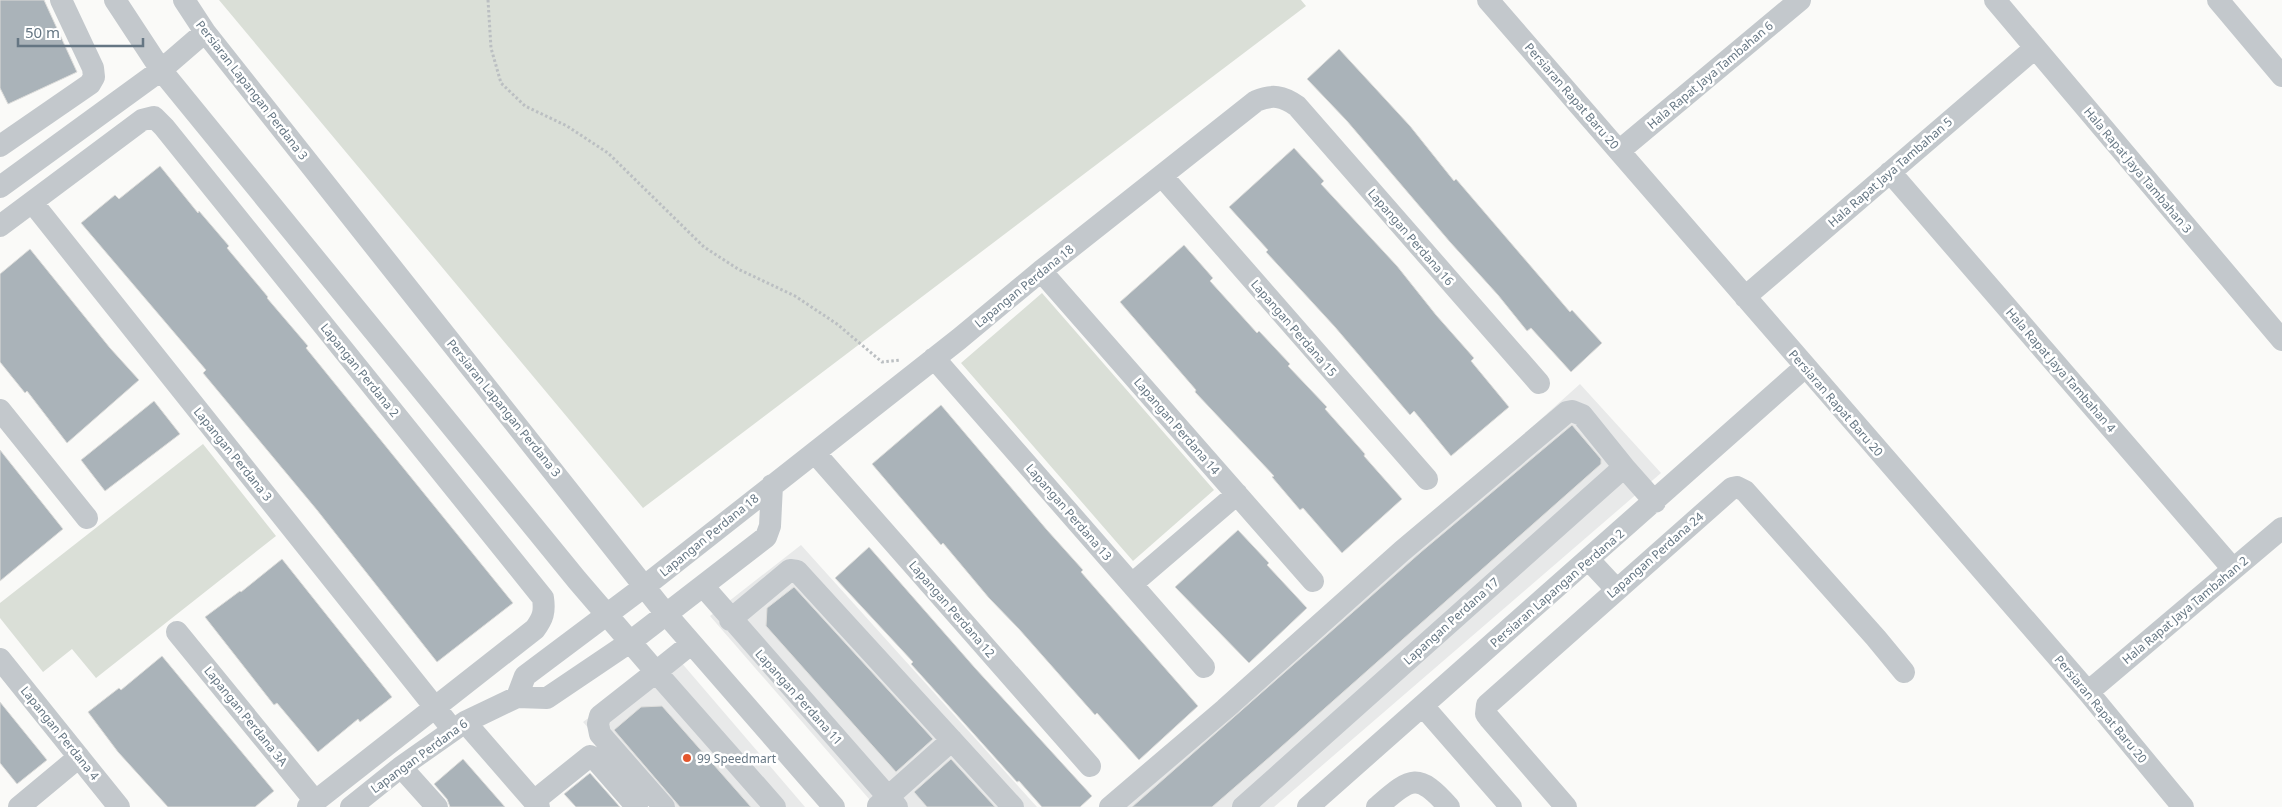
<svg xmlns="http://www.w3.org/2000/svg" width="2282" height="807" viewBox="0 0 2282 807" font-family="'Noto Sans',sans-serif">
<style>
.built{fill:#e8e9e9}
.green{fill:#dadfd7}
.building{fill:#aab3b9;stroke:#dcdcda}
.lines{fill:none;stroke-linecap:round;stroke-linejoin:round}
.path{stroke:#bbbfc2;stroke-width:3;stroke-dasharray:2.5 2.5;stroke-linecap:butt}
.minor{stroke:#c3c8cc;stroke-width:22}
.poi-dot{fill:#e4572e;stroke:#fff;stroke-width:2}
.labels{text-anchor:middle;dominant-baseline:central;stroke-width:5;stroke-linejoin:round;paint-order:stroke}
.street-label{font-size:12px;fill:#657683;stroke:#fff}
.poi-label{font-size:12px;fill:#657683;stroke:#fff;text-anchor:start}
</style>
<rect width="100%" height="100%" fill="#fafaf8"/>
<path class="built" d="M 1580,384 L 1661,473 L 1274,807 L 1108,807 Z
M 801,545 L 1037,807 L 876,807 L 710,616 Z
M 674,654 L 805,807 L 658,807 L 583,722 Z"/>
<path class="green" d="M 219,0 L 1301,0 L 1306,6 L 643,508 Z
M 1042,293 L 1214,490 L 1133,561 L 961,363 Z
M 203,444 L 276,536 L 96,678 L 72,649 L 43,672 L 0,618 L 0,603 Z"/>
<path class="building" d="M 0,0 L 44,0 L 77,72 L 8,104 L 0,88 Z
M 1339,49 L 1410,126 L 1454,181 L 1456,179 L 1570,312 L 1572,310 L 1602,343 L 1571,372 L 1531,328 L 1527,331 L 1498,295 L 1450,242 L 1347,121 L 1307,79 Z
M 1294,148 L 1324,181 L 1321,184 L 1397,266 L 1436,315 L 1474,358 L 1471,361 L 1509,407 L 1451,456 L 1414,411 L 1410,415 L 1335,327 L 1266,252 L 1268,250 L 1229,207 Z
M 160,166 L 198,213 L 199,211 L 229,246 L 227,248 L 268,297 L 267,298 L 308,346 L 306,348 L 513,603 L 437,662 L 317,510 L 203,373 L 206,370 L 81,223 L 115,195 L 119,199 Z
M 1184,245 L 1213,278 L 1210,281 L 1257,333 L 1259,331 L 1290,364 L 1288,366 L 1327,407 L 1325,409 L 1365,454 L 1364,456 L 1402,499 L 1342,553 L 1303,508 L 1300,510 L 1272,477 L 1274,476 L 1195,392 L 1196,390 L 1120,302 Z
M 30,249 L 110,348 L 139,380 L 67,443 L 27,391 L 25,393 L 0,362 L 0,274 Z
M 154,401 L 180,434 L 105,491 L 81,460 Z
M 941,405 L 1047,530 L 1083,570 L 1081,572 L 1198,706 L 1139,760 L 1097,713 L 1095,715 L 1019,629 L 989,598 L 943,543 L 941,545 L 872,464 Z
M 1572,425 L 1601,459 L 1601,464 L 1272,755 L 1212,807 L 1132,807 L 1421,552 Z
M 0,450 L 63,529 L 0,581 Z
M 1238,530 L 1269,563 L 1267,565 L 1307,608 L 1249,663 L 1175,587 Z
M 869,547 L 975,668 L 1092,796 L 1080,807 L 1042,807 L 1019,781 L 1017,782 L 911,664 L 913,662 L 835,578 Z
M 282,559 L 392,697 L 360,722 L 358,719 L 318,752 L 277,703 L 274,705 L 205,617 L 240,591 L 241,592 Z
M 794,587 L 933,739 L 896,772 L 766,626 L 767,608 Z
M 162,656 L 274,791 L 255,807 L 168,807 L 118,752 L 88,712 L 119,688 L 121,690 Z
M 0,702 L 47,760 L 17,784 L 0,763 Z
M 662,706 L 751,807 L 680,807 L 614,730 L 641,707 Z
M 463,759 L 505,807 L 450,807 L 447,799 L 434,784 Z
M 951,759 L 995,807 L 927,807 L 914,792 Z
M 590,773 L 620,807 L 576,807 L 564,794 Z"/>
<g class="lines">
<path class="path" d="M 488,0 L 491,48 L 501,83 L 525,106 L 567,126 L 608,153 L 704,247 L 738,269 L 795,296 L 837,324 L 882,362 L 901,360"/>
<path class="minor" d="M 115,0 L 161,70 L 577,580 L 656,672 L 600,716 L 598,724 L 600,734 L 664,807
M 184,0 L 205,32 L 666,614 L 834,807
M 1488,0 L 2088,692 L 2183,807
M 1995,0 L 2282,340
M 2218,0 L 2282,76
M 0,146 L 90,84 L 94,77 L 93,68 L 61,0
M 1619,151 L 1800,0
M 1890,172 L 2233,569
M 1162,176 L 1427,479
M 0,187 L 161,70 L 205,32
M 32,202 L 453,730
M 0,226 L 142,120 L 154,117 L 164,127 L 543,598 C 545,612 543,618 535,629 L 308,807
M 1041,271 L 1313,581
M 1745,297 L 2035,48
M 934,358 L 1204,667
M 0,410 L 87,518
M 815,453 L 1090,766
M 1589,560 L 1616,589
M 1132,584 L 1237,494
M 703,586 L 897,807
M 730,620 L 790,570 L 797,571 L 1013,807
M 177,632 L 315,801
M 691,644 L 656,672 L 775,807
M 0,659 L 119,807
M 2088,692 L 2282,528
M 517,697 L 525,676 L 645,586 L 959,339 L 1041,271 L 1256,101 C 1272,94 1283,96 1297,106 L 1539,383
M 1423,706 L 1511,807
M 465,722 L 539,807
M 401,767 L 437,807
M 534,801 L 590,756 L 596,760 L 637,807
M 878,806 L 952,740
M 19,807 L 79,757
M 351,807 L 401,767 L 465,722 L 517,697 L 547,698 L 630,642 L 766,537 L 770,526 L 772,485
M 1110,807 L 1225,709 L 1402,551 L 1567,412 L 1572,411 L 1582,415 L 1624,467
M 1243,807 L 1624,467 L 1655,502
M 1308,807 L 1805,367
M 1377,807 C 1411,778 1417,771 1449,807
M 1566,807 L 1489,718 L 1486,714 L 1487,705 L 1732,488 L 1737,487 L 1745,491 L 1876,638 L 1904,672"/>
</g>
<circle class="poi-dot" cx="687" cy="758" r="5"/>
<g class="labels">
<g class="street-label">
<text transform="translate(1710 75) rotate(-40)">Hala Rapat Jaya Tambahan 6</text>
<text transform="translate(252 90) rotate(52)">Persiaran Lapangan Perdana 3</text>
<text transform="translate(1572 96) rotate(49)">Persiaran Rapat Baru 20</text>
<text transform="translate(2138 170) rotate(50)">Hala Rapat Jaya Tambahan 3</text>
<text transform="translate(1890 172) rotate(-41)">Hala Rapat Jaya Tambahan 5</text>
<text transform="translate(1411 237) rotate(49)">Lapangan Perdana 16</text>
<text transform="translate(1024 286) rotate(-39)">Lapangan Perdana 18</text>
<text transform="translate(1294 328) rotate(49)">Lapangan Perdana 15</text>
<text transform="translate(360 370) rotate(51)">Lapangan Perdana 2</text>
<text transform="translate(2061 370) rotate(49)">Hala Rapat Jaya Tambahan 4</text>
<text transform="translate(1836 403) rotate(49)">Persiaran Rapat Baru 20</text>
<text transform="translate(504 408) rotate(51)">Persiaran Lapangan Perdana 3</text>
<text transform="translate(1177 426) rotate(49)">Lapangan Perdana 14</text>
<text transform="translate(233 454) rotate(51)">Lapangan Perdana 3</text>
<text transform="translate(1069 512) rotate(49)">Lapangan Perdana 13</text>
<text transform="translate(709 535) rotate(-39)">Lapangan Perdana 18</text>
<text transform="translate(1655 555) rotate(-41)">Lapangan Perdana 24</text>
<text transform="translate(1557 588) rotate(-41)">Persiaran Lapangan Perdana 2</text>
<text transform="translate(952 609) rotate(49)">Lapangan Perdana 12</text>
<text transform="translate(2185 610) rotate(-40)">Hala Rapat Jaya Tambahan 2</text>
<text transform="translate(1451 621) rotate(-42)">Lapangan Perdana 17</text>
<text transform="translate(799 697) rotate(48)">Lapangan Perdana 11</text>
<text transform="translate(2101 709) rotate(50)">Persiaran Rapat Baru 20</text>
<text transform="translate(246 716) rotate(51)">Lapangan Perdana 3A</text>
<text transform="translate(60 733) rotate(51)">Lapangan Perdana 4</text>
<text transform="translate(419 756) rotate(-36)">Lapangan Perdana 6</text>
</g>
<g class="poi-label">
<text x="697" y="758">99 Speedmart</text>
</g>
</g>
<path d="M18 38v8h125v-8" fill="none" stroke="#657683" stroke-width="2.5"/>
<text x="25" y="38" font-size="15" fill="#657683" stroke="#ffffff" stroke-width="4" paint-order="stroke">50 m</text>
</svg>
